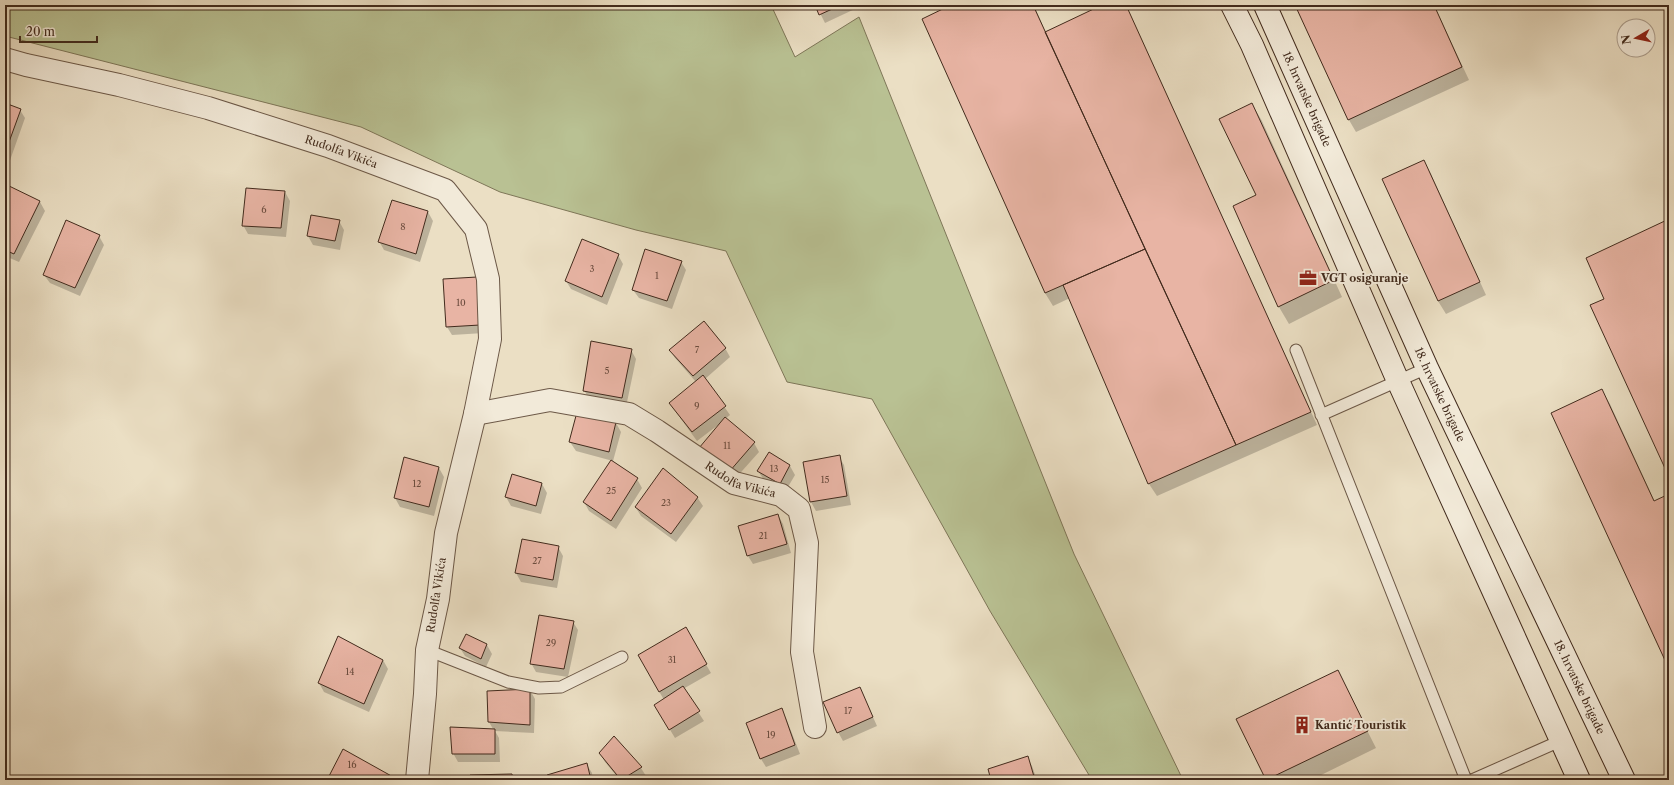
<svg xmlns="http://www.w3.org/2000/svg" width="1674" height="785" viewBox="0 0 1674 785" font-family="'Libre Caslon Text',serif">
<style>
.green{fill:#b9c193;stroke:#7e7658}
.shadow{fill:#0003}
.building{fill:#e8b4a4;stroke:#422b1d}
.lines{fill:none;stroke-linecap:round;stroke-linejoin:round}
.service-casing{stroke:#6c5847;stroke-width:13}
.minor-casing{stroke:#6c5847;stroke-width:24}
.secondary-casing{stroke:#422b1d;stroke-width:24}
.service{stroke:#f2ead9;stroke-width:11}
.minor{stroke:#f2ead9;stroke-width:22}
.secondary{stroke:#f2ead9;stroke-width:22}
.labels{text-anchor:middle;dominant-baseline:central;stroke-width:4;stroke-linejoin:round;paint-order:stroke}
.number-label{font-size:9px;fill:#6c4d3f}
.street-label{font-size:11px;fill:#422b1d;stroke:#f2ead9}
.poi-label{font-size:11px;font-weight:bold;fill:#422b1d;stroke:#f2ead9;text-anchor:start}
</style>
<rect width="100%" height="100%" fill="#ebdfc4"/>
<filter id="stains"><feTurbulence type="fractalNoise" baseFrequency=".005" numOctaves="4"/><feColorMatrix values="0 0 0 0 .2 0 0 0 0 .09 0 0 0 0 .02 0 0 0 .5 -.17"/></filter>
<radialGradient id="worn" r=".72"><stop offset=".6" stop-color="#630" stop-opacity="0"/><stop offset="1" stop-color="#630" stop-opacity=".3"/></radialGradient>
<path class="green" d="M 5,5 L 771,5 L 795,57 L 859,17 L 1074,554 L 1183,780 L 1092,780 L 990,611 L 872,399 L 787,382 L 726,251 L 636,230 L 500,192 L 361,127 L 5,36 Z"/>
<path class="shadow" d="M 816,5 L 856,5 L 857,8 L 825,23 Z
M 953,5 L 1034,5 L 1046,33 L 1105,5 L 1126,5 L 1317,425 L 1157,496 L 1149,484 L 1070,298 L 1053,306 L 1045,293 Z
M 1296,5 L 1434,5 L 1469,80 L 1356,132 L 1349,120 Z
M 5,104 L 20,110 L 25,118 L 8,166 L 5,165 L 5,160 L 7,161 L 8,159 L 5,158 Z
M 1252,104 L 1262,121 L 1342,297 L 1289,324 L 1279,307 L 1234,207 L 1258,195 Z
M 1423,161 L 1431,174 L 1486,295 L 1446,314 L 1438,301 Z
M 5,186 L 40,202 L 45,211 L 19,262 L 5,256 Z
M 285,192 L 290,201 L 286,237 L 248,234 L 243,225 Z
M 392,201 L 428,212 L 433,221 L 420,262 L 384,250 L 379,241 Z
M 311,216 L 339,221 L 344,230 L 340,250 L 313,245 L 308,236 Z
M 99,236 L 104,245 L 80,296 L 50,283 L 44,275 Z
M 618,255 L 623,264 L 607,305 L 571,289 L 566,281 Z
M 681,262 L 686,270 L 672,309 L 639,298 L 633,290 Z
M 476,278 L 484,333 L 452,335 L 447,327 Z
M 725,348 L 730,357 L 705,379 L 730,415 L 725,419 L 754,443 L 759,452 L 734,480 L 722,422 L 697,441 L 670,404 L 696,382 L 675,358 L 670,350 Z
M 631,350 L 636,359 L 626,407 L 589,399 L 584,390 Z
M 1602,391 L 1610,404 L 1655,502 L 1669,495 L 1669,667 Z
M 616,423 L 621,432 L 613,461 L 576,451 L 570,442 Z
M 839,457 L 844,465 L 851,505 L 816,511 L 811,502 L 804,463 Z
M 790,466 L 795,475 L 785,492 L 764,480 L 758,471 Z
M 439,468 L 444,477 L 434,516 L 400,507 L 395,498 Z
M 637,479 L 642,488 L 616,529 L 589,511 L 584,502 Z
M 542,484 L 547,493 L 541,514 L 511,506 L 506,497 Z
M 697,497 L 703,506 L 676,542 L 641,516 L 636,508 Z
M 778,515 L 783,524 L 791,553 L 753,564 L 748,556 Z
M 558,547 L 563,556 L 557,588 L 521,582 L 516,573 Z
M 573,622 L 578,630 L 568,677 L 536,672 L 531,663 Z
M 685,629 L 711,673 L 683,689 L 704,721 L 675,738 L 655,705 L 664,700 L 639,656 Z
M 466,635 L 487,645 L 492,654 L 486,667 L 465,656 L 460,648 Z
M 383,660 L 388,669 L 369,712 L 324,692 L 319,683 Z
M 1337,671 L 1376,748 L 1311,780 L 1267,780 L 1238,720 Z
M 860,688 L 877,726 L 843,741 L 838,732 Z
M 530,690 L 535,699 L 534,733 L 495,731 L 499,738 L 500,762 L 458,762 L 453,753 L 493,729 L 489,722 Z
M 781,710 L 786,718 L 800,754 L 766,767 L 761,759 Z
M 614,737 L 641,768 L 646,776 L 640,780 L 620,780 L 605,762 L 600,753 Z
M 1027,757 L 1032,766 L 1037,780 L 992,780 Z
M 587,765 L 592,773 L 593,780 L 550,780 Z"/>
<path class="building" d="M 815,5 L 841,5 L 819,15 Z
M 951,5 L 1033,5 L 1145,249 L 1045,293 L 922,19 Z
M 1102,5 L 1126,5 L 1311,412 L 1236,445 L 1045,32 Z
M 1295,5 L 1434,5 L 1462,67 L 1348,120 Z
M 5,103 L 21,109 L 5,153 Z
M 1252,103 L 1334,280 L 1278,307 L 1233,206 L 1256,195 L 1219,119 Z
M 1424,160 L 1480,282 L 1438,301 L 1382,179 Z
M 5,184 L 40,201 L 14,254 L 5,250 Z
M 246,188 L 285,191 L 281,228 L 242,226 Z
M 392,200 L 428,211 L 416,254 L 378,242 Z
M 311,215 L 340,220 L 335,241 L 307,236 Z
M 1669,219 L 1669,477 L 1590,305 L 1604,299 L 1586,258 Z
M 66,220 L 100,235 L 75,288 L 43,275 Z
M 582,239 L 619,254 L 602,297 L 565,281 Z
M 645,249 L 682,261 L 667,301 L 632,290 Z
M 1145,249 L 1236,445 L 1148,484 L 1063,285 Z
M 477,277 L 480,325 L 446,327 L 443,279 Z
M 704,321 L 726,348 L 693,376 L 669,350 Z
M 591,341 L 632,349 L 622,398 L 583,391 Z
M 703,375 L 726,406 L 692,432 L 669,403 Z
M 1602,389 L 1654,501 L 1669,494 L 1669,669 L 1551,413 Z
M 577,412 L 616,422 L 609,452 L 569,442 Z
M 725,417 L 755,442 L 729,472 L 699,448 Z
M 769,452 L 790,465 L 780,484 L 757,471 Z
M 840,455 L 847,496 L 810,502 L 803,462 Z
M 404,457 L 439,467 L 429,507 L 394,498 Z
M 611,460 L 638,478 L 611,521 L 583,502 Z
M 663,468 L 698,497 L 671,534 L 635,507 Z
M 512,474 L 542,483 L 536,506 L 505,497 Z
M 778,514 L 787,544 L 747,556 L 738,526 Z
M 522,539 L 559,546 L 553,580 L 515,573 Z
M 539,615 L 574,621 L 564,669 L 530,664 Z
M 686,627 L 707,664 L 659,692 L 638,655 Z
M 466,634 L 487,644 L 481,659 L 459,648 Z
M 338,636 L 383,660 L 364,704 L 318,683 Z
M 1338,670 L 1368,731 L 1266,780 L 1236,719 Z
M 683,686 L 700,711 L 669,730 L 654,705 Z
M 860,687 L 873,717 L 837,733 L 823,702 Z
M 530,689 L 530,725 L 488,722 L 487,691 Z
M 782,708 L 795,745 L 760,759 L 746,723 Z
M 450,727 L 495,729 L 495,754 L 452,754 Z
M 614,736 L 642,767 L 621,780 L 599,753 Z
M 343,749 L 395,778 L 394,780 L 327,780 Z
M 1028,756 L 1035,780 L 991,780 L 988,769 Z
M 587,763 L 591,780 L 548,780 L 547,775 Z
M 512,774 L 513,780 L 470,780 L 470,775 Z"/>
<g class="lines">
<g class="service-casing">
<path id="service" d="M 1296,350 L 1466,780
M 1321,415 L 1427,368
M 427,650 L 508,682 L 539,688 L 561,687 L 622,657
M 1472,780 L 1560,741"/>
</g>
<g class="minor-casing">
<g id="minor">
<path id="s1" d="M 5,59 L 26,65 L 119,85 L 208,108 L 328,146 L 445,190 L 476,229 L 488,279 L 490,339 L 475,414 L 446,533 L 438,599 L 427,650 L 425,694 L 417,780"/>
<path id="s2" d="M 475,414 L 550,400 L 629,414 L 657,431 L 734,483 L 781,495 L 799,509 L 807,543 L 802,652 L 815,727"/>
</g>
</g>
<g class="secondary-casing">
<g id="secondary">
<path d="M 1232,5 L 1252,45 L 1398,381 L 1579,780"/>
<path id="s3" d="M 1265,5 L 1427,368 L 1624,780"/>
</g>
</g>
<use href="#service" class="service"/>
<use href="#minor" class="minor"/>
<use href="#secondary" class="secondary"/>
</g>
<defs>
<g id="office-bare" transform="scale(1.38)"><path d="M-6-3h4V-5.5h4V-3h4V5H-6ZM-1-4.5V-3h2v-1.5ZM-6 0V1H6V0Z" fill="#8f2418" stroke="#f2ead9" stroke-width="2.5" paint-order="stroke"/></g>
<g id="building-bare" transform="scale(1.38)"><path d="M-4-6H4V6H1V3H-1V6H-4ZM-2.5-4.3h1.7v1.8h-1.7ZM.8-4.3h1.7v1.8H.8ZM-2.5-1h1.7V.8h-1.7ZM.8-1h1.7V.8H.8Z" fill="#8f2418" stroke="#f2ead9" stroke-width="2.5" paint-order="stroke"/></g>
</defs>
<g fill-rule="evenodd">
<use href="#office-bare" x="1308" y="278"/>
<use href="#building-bare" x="1302" y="725"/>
</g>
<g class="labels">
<g class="number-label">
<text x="264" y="209">6</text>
<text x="403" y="226">8</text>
<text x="592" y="268">3</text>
<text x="657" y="275">1</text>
<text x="461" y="302">10</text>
<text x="697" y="349">7</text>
<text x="607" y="370">5</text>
<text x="697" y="405">9</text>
<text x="727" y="445">11</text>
<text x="774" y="468">13</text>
<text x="825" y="479">15</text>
<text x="417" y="483">12</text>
<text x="611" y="490">25</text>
<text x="666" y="502">23</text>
<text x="763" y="535">21</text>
<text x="537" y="560">27</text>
<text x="551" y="642">29</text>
<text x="672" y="659">31</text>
<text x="350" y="671">14</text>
<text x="848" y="710">17</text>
<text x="771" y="734">19</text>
<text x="352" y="764">16</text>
</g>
<g class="street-label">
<text stroke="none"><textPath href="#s3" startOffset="103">18. hrvatske brigade</textPath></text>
<text stroke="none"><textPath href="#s1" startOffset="349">Rudolfa Vikića</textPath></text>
<text stroke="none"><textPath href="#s3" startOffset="427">18. hrvatske brigade</textPath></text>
<text stroke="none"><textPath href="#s2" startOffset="287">Rudolfa Vikića</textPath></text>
<text transform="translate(436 595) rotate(-81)">Rudolfa Vikića</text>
<text stroke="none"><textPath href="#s3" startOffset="751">18. hrvatske brigade</textPath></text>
</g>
<g class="poi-label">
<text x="1321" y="278">VGT osiguranje</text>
<text x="1315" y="725">Kantić Touristik</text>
</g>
</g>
<rect width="1674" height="785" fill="none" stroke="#ebdfc4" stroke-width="20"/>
<rect x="6" y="6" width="1662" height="773" fill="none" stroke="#422b1d" stroke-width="2"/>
<rect x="10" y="10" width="1654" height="765" fill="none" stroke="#422b1d"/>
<g transform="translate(1636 38) rotate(261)"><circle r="19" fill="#f2ead9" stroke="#ac9e8e"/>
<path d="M0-3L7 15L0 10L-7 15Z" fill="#8f2418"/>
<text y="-6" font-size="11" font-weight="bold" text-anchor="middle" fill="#422b1d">N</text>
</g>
<path d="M20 36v6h77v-6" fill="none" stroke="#422b1d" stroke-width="2"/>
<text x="26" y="36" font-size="12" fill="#422b1d" stroke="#f2ead9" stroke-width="3" paint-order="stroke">20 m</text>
<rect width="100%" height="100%" filter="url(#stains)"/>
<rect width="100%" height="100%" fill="url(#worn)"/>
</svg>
